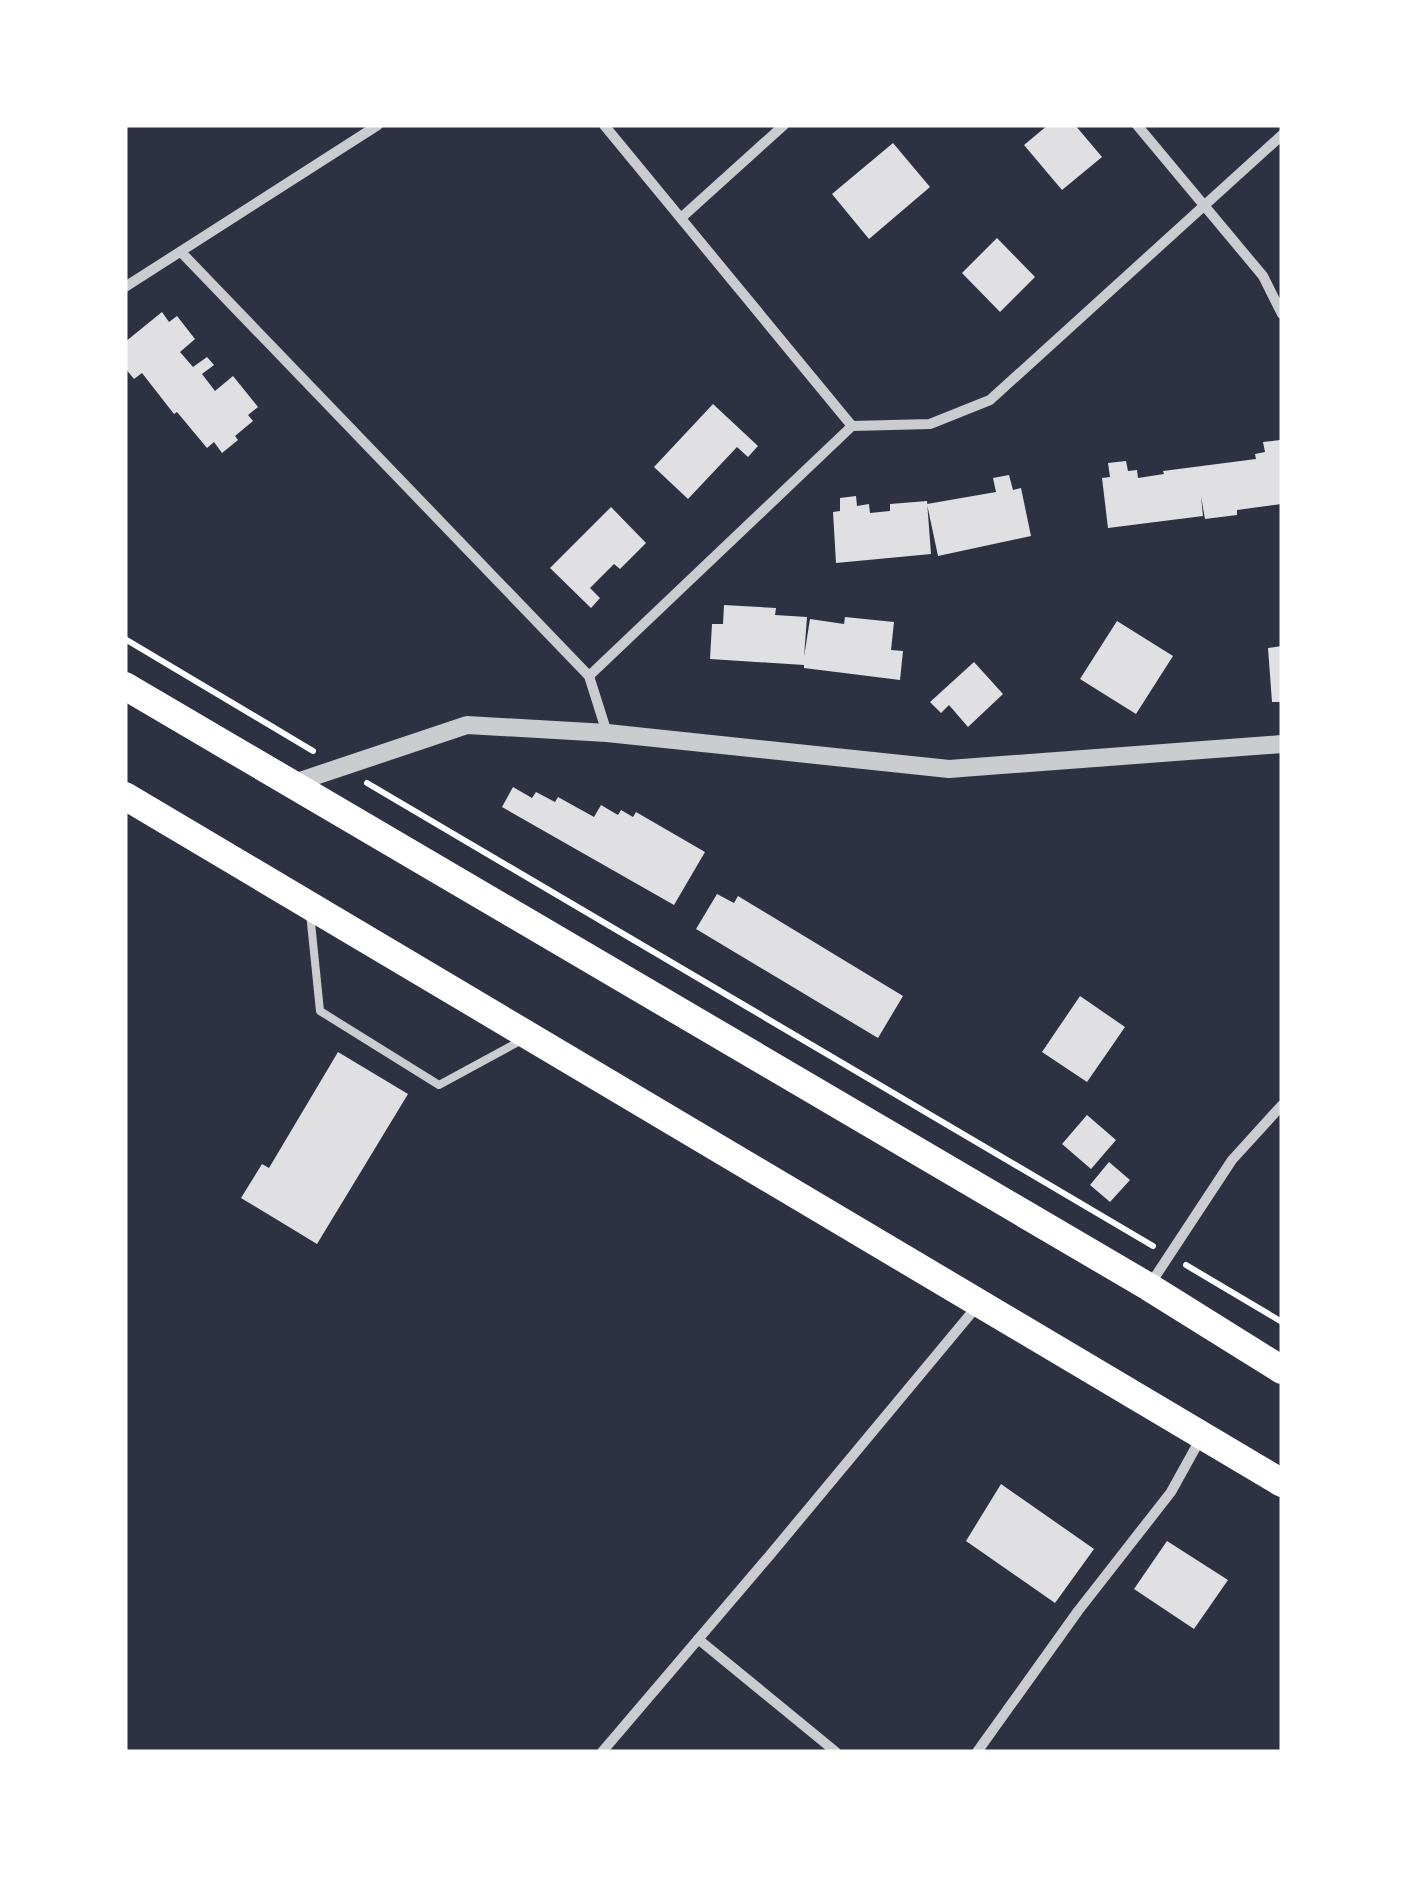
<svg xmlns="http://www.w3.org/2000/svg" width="1407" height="1877" viewBox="0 0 1407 1877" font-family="Jost,sans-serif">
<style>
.building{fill:#e0e0e3}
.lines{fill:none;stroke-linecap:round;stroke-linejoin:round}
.path{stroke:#fff;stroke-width:6}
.service{stroke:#caccd0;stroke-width:8}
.minor{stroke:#caccd0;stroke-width:10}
.tertiary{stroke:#caccd0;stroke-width:18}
.trunk{stroke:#fff;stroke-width:28}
</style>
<rect width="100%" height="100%" fill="#2d3142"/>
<path class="building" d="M 1048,125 L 1075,125 L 1102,157 L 1062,190 L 1024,145 Z
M 893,143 L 930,187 L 869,239 L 832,194 Z
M 997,238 L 1035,277 L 1000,312 L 962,273 Z
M 162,312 L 169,322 L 177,316 L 195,339 L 180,352 L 193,367 L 207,357 L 214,365 L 202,374 L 215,391 L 233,376 L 258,407 L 248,415 L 253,421 L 235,436 L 238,440 L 222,453 L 214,442 L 207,448 L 177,412 L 174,414 L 142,373 L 134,379 L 125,368 L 127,359 L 125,356 L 125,342 Z
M 713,404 L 758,446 L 748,457 L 737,447 L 688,499 L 654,467 Z
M 1280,440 L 1282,453 L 1282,504 L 1237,510 L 1237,515 L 1205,519 L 1201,496 L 1203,516 L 1108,528 L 1102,478 L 1110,477 L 1108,463 L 1126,461 L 1128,471 L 1137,470 L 1138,478 L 1164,474 L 1163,471 L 1256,459 L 1255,454 L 1265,452 L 1263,442 Z
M 1009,475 L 1013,490 L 1021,488 L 1031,536 L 938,556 L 927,504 L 996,492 L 993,478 Z
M 856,496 L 857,506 L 869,504 L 870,513 L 890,511 L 890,504 L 927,501 L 931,554 L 836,563 L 833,512 L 840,511 L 840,498 Z
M 611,507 L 646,543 L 620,569 L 614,564 L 590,588 L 600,598 L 591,608 L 550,568 Z
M 724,605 L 776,608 L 775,615 L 807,617 L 804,657 L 810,619 L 844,624 L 845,617 L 894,622 L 891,650 L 903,651 L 900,680 L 804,668 L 804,665 L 710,659 L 712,624 L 723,624 Z
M 1117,621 L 1173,656 L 1136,714 L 1080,679 Z
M 1282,646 L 1282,702 L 1272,702 L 1268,648 Z
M 974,662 L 1003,694 L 968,727 L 949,705 L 941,713 L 930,702 Z
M 513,787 L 532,798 L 536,792 L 555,802 L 558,797 L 594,817 L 601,805 L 618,815 L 621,810 L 633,817 L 636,812 L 705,852 L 674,905 L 502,807 Z
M 717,894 L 734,903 L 738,896 L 903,996 L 878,1038 L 696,929 Z
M 1080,996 L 1125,1027 L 1087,1082 L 1042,1052 Z
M 338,1052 L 408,1094 L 317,1244 L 241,1198 L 262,1164 L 269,1168 Z
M 1087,1115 L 1116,1140 L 1091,1169 L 1062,1144 Z
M 1109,1162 L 1130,1180 L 1110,1202 L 1090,1185 Z
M 1001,1484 L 1094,1549 L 1055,1603 L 966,1541 Z
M 1167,1541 L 1228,1580 L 1194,1629 L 1134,1589 Z"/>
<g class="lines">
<path class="path" d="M 125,639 L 313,751
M 367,783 L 1153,1246
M 1186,1265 L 1282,1322"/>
<path class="service" d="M 310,913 L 320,1011 L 439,1085 L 520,1041"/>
<path class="minor" d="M 604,125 L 852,426
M 1137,125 L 1263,276 L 1282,314
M 681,218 L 784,125
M 181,252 L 589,676
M 125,287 L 378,125
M 607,733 L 589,676 L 852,426 L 930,424 L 990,400 L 1282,135
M 1149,1286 L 1232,1160 L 1282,1105
M 698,1639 L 836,1752
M 602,1752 L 770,1555 L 978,1305
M 977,1752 L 1078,1611 L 1171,1492 L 1202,1436"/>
<path class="tertiary" d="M 294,783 L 467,725 L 607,733 L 949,769 L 1282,744"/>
<path class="trunk" d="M 125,686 L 1149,1287 L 1282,1370
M 125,796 L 1282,1483"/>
</g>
<rect width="1407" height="1877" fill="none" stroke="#ffffff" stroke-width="255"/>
</svg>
